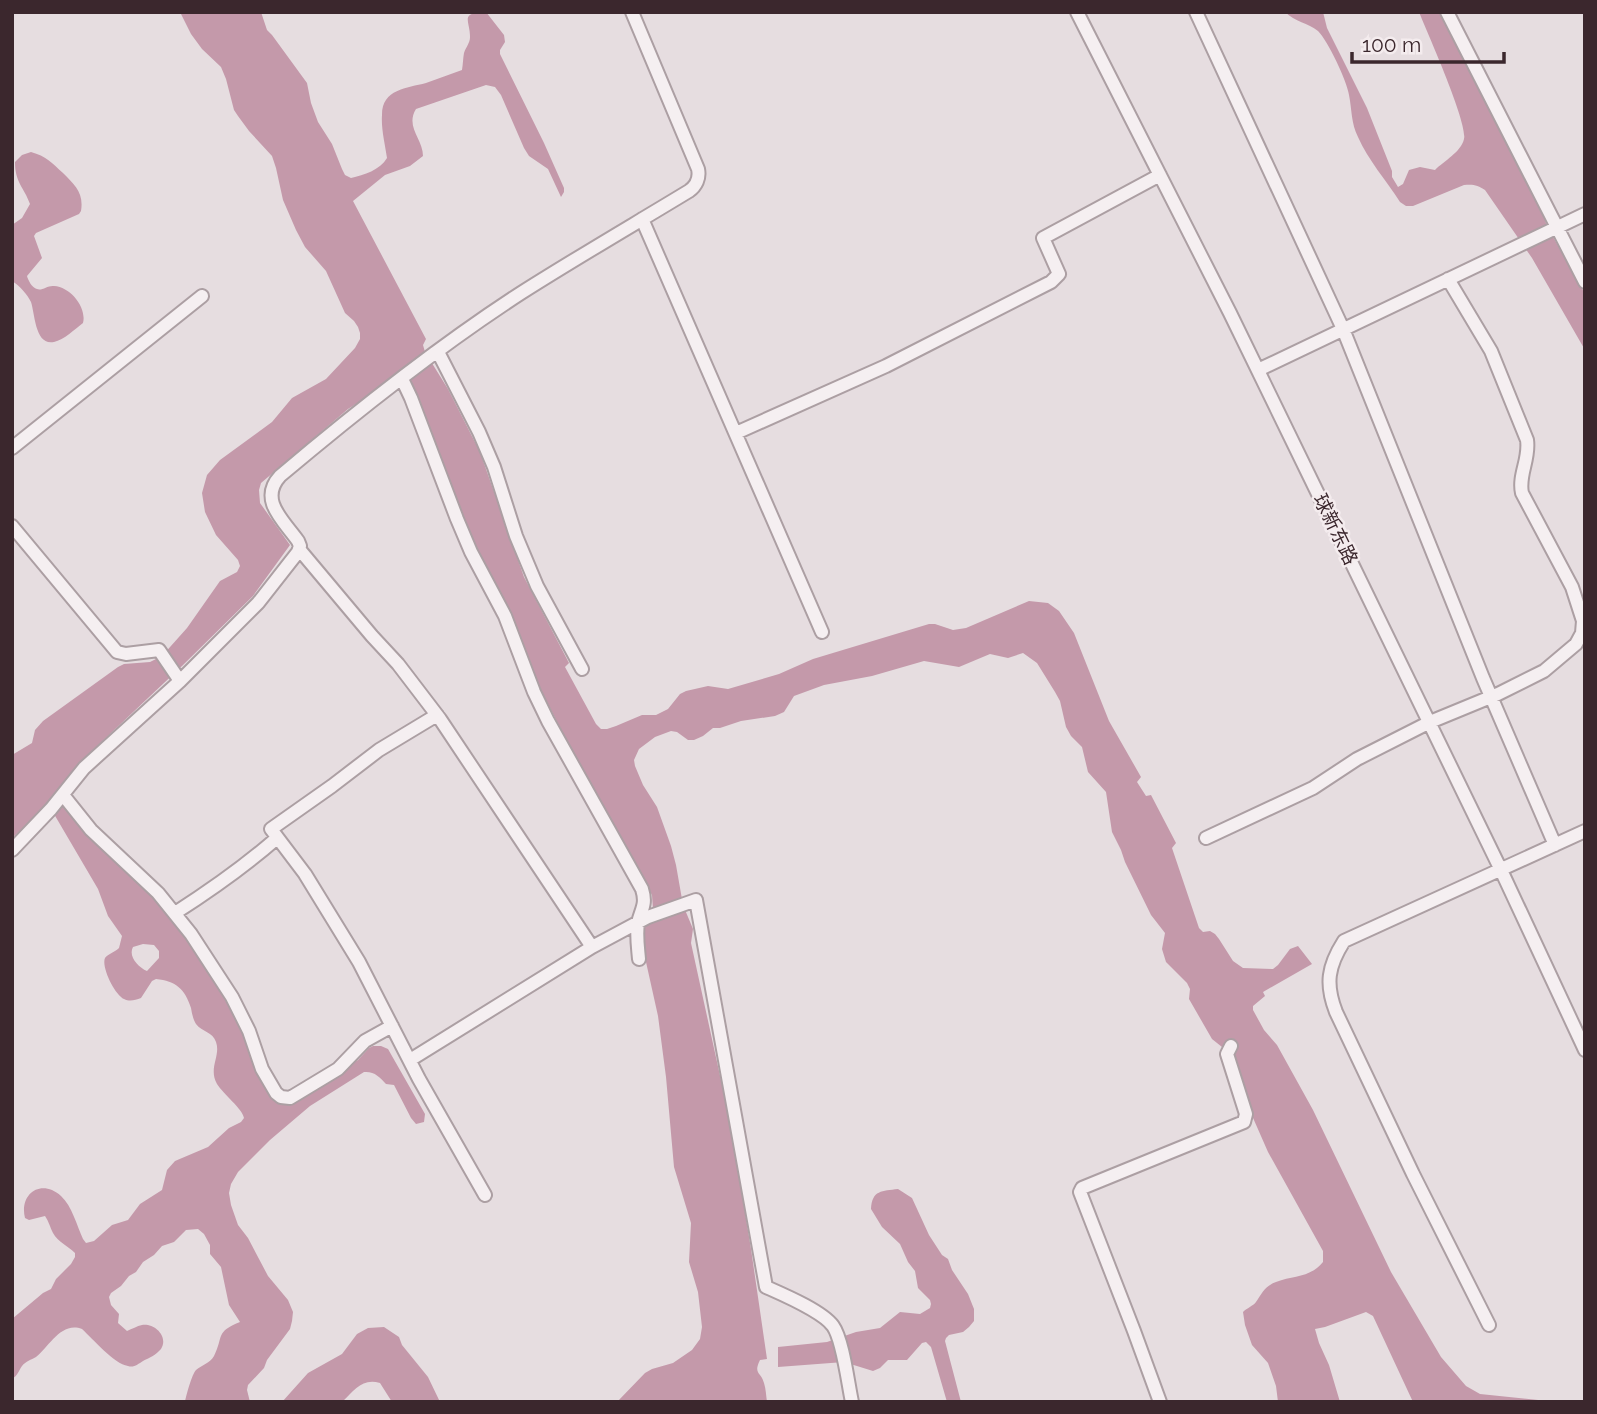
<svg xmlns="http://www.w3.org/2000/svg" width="1597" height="1414" viewBox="0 0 1597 1414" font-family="Raleway,'Noto Sans SC',sans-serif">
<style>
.water{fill:#c499aa;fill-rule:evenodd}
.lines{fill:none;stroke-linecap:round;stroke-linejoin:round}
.minor-casing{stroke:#ac9fa3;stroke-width:16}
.minor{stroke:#f5eff1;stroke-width:12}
.labels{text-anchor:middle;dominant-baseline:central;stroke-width:5;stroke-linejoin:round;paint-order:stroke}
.street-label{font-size:19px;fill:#3b272d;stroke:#f4ecee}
</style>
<rect width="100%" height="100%" fill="#e6dde0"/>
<path class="water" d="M 180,12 L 261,12 L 267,30 L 272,35 L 307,83 L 311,103 L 318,122 L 332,144 L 342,169 L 345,175 L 351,178 C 364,175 380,170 387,158 C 385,144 381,129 382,115 C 382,89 407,88 426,83 C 438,79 450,74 462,70 C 463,64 463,58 464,53 C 466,47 470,43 470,37 C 470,20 459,13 486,12 L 504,35 L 505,42 L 500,50 L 500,54 L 544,143 L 564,188 L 564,192 L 561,197 L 548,169 L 529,156 L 524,148 L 501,95 L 495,87 L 486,85 L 416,109 C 405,127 423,139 423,156 L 410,166 L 385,175 L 353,201 L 426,339 L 423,345 L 425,352 L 448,389 L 480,452 L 524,577 L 569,663 L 565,667 L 596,724 L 601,729 L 607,729 L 616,726 L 642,715 L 656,715 L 668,709 L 680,694 L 686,691 L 708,686 L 728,689 L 779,674 L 813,659 L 929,624 L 935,624 L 953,630 L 966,628 L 1029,601 L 1048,603 L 1059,611 L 1074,633 L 1109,721 L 1141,777 L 1137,782 L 1146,796 L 1151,795 L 1176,843 L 1172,848 L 1199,928 L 1203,932 L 1210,931 L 1215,934 L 1219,939 L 1233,961 L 1243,968 L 1273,969 L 1278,965 L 1290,949 L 1298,946 L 1312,964 L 1263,992 L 1265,996 L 1253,1006 L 1253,1010 L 1264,1030 L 1277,1045 L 1313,1110 L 1391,1272 L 1441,1357 L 1466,1386 L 1480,1394 L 1557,1402 L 1413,1402 L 1373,1316 L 1366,1312 L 1325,1327 L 1315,1329 L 1319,1343 L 1329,1365 L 1340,1402 L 1278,1402 L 1276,1386 L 1268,1363 L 1252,1345 L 1245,1325 L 1243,1312 C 1247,1308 1253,1306 1256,1302 C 1262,1293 1265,1286 1276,1282 C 1294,1275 1310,1278 1323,1262 L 1323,1251 L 1268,1152 L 1250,1111 L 1247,1094 L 1235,1066 L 1234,1046 L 1227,1043 L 1222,1047 L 1212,1039 L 1189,999 L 1190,989 L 1187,983 L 1166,962 L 1162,949 L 1165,933 L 1151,915 L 1125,862 L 1121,850 L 1112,832 L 1106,792 L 1088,772 L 1082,747 L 1071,736 L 1066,727 L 1060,701 L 1055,692 L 1037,663 L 1023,653 L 1008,658 L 990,654 L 959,667 L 924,661 L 872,676 L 824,685 L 794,696 L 784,712 L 775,716 L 741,721 L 720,728 L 713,728 L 703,736 L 694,740 L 688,740 L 677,732 L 671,731 L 655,737 L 639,749 L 634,760 L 635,766 L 643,785 L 657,807 L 671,846 L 676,865 L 683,905 L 693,929 L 691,943 L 731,1126 L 751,1249 L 767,1359 L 760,1360 C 753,1374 761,1372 764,1383 C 766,1389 766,1396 767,1402 L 617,1402 L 645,1373 L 652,1369 L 673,1363 L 692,1350 L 700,1339 L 702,1327 L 698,1292 L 689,1262 L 691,1223 L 674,1167 L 666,1077 L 658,1016 L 644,953 L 645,924 L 653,910 L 652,895 C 610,820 567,744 529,666 C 484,574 447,478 411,382 L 405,373 L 348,409 L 261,483 L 259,490 L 260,503 L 290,545 L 253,596 L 182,666 L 76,766 L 54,801 L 12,838 L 12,755 L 32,743 L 35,730 L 43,721 L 118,667 L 124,664 L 150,662 L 162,656 L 187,628 L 220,581 L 237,572 L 240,566 L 238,560 L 216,535 L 205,512 L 202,493 L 207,475 L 220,460 L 272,422 L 292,398 L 326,379 L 355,348 L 360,339 L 360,333 L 358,327 L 354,321 L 345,313 L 326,271 L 305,247 L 296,230 L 283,200 L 276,168 L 272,156 L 249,131 L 238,116 L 234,110 L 226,79 L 221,67 L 202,49 L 191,34 Z
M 1285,12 L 1323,12 L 1327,28 L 1367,108 L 1392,171 L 1392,177 L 1398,187 L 1403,184 L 1409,170 L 1420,167 L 1435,170 C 1444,161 1461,152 1464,139 C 1468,123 1427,32 1419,12 L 1442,12 L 1542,211 L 1547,226 L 1585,294 L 1585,350 L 1532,258 L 1485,190 C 1478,185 1473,184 1464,185 L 1413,206 L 1406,206 L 1400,202 C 1386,180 1368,160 1358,137 C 1351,123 1352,110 1349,95 C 1347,81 1328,41 1318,31 C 1308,23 1295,22 1285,12 Z
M 31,152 C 46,156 52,163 63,173 C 75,185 84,193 81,211 L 79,214 L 36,233 L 34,236 L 42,258 L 27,276 C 28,280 32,288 37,289 C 42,291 48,285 54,286 C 71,287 87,308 83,323 C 75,329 64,340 54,342 C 35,346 35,314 31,302 C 27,294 20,286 12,281 L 12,225 L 22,218 L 30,204 C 24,187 15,183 15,162 L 22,155 Z
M 64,804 L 96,844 L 164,906 L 196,949 L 240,1026 L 248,1050 L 268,1093 L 274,1099 L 293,1099 L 358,1060 L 369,1048 L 373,1046 L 381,1046 L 388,1049 L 425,1114 L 424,1122 L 416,1124 L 411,1118 L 394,1085 L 386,1084 C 380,1077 374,1071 364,1072 L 310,1106 L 270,1140 L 238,1172 L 231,1184 L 229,1193 L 231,1205 L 238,1225 L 248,1238 L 268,1276 L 288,1300 L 293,1312 L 292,1321 L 290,1329 L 267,1360 L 264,1368 L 248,1385 L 247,1390 L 250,1402 L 185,1402 C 186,1396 192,1374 196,1370 C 202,1365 210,1363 214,1356 C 224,1336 215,1332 240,1322 L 229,1305 L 221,1267 L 210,1254 L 210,1245 L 204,1234 L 198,1229 L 186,1230 L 174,1242 L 162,1246 L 154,1255 L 143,1262 L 136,1272 L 129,1276 L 121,1286 L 111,1293 L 109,1297 L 111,1305 L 119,1314 L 118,1323 L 127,1331 C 132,1329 137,1326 142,1325 C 154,1323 169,1336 161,1349 C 156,1355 149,1358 143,1361 C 138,1364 134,1368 128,1366 C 114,1364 93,1339 82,1329 C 61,1321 49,1347 36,1357 C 31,1360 26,1361 22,1366 C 18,1372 18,1375 12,1379 L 12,1319 L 43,1293 L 51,1289 L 56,1279 L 71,1264 L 75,1257 L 75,1253 C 68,1246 58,1242 53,1233 C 50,1227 49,1222 45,1216 L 29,1220 L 25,1218 C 19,1194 41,1178 61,1196 C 72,1206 77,1226 83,1239 L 86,1243 L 94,1241 L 112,1225 L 128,1220 L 140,1204 L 162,1190 L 167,1170 L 175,1161 L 208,1147 L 229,1128 L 241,1122 L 244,1118 C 242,1108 224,1095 217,1084 C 208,1068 221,1056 216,1042 C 213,1032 202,1032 196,1024 C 193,1019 192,1014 191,1008 C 185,989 176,981 156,979 L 152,981 L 141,998 C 135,1000 130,1002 124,999 C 115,995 101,967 105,958 C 107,955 116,951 119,948 L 122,936 L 108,916 L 98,889 L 54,814 ZM 143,944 L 154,945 L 159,951 L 159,958 L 147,971 C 138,967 128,956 133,947 Z
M 898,1189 L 912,1198 L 929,1235 L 942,1255 L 948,1259 L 952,1270 L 968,1294 L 974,1309 L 974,1321 L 969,1327 L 963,1332 L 949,1335 L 946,1338 L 945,1341 L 961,1402 L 947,1402 L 931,1347 L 926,1342 L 922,1343 L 907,1360 L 888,1360 L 880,1368 L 873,1371 L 844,1362 L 778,1367 L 778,1347 L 827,1342 L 856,1332 L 880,1328 L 900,1312 L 920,1314 L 930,1308 L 931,1304 L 930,1300 L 918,1288 L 915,1271 L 908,1262 L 900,1244 L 882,1227 L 871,1209 C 872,1190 882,1191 898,1189 Z
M 384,1327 L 399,1337 L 402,1345 L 428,1377 L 440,1402 L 392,1402 L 380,1383 C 362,1378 355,1390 342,1402 L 282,1402 L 308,1373 L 342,1354 L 357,1334 L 368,1328 Z"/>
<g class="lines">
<g class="minor-casing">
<path id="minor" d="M 1077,12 L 1230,313 L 1501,870 L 1585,1050
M 1196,12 L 1343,329 L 1483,678 L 1555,845
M 1447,12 L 1585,282
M 642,219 L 822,632
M 438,352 L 479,432 L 494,467 L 516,536 L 537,586 L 582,669
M 1258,370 L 1585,214
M 402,379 L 411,398 L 457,519 L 471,552 L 505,616 L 534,692 L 548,721 L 642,889 C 647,905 641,909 638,923 C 636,935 638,947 639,959
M 736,433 L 886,366 L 1051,282 L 1059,274 L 1043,238 L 1160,175
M 12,448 L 202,296
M 12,526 L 117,652 L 126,654 L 159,650 L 180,681
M 299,549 L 372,636 L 398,664 L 440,719 L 592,947
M 437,715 L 379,750 L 332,786 L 271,829 L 305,874 L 359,962 L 419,1079 L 485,1195
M 63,795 L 91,830 L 158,893 L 191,934 L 232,997 L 249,1031 L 262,1069 L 276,1093 L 281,1097 L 290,1098 L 338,1069 L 365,1041 L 392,1026
M 1206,838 L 1313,788 L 1357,759 L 1430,722 L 1498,694 L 1544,671 L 1576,644 L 1582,633 L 1583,621 L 1572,587 L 1522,493 C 1518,475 1530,459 1527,440 L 1491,351 L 1448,279
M 12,850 L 51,809 L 84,768 L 180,681 L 258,603 L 298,552 L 300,546 L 298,541 C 284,521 258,500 280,476 C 357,411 436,348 521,293 C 576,258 633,225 689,191 C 696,186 700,178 698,169 L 632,12
M 175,913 C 211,890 245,866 277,838
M 410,1060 L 592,947 L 648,917 L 696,900 L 766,1287 C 784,1295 822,1311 833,1326 C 843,1340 848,1384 852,1402
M 1489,1325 L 1413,1174 L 1336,1012 C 1325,984 1328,966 1344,941 L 1585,831
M 1160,1402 L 1134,1331 L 1080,1192 L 1082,1188 L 1244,1122 L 1246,1114 L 1227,1054 L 1231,1046"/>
</g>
<use href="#minor" class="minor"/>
</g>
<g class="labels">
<g class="street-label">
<text transform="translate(1336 529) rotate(64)">球新东路</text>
</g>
</g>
<rect width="1597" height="1414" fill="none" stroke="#3b272d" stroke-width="28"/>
<path d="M1352 52v10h152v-10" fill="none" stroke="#3b272d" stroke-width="3.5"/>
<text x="1362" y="52" font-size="21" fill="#3b272d" stroke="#f4ecee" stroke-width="5" paint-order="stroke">100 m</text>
</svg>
